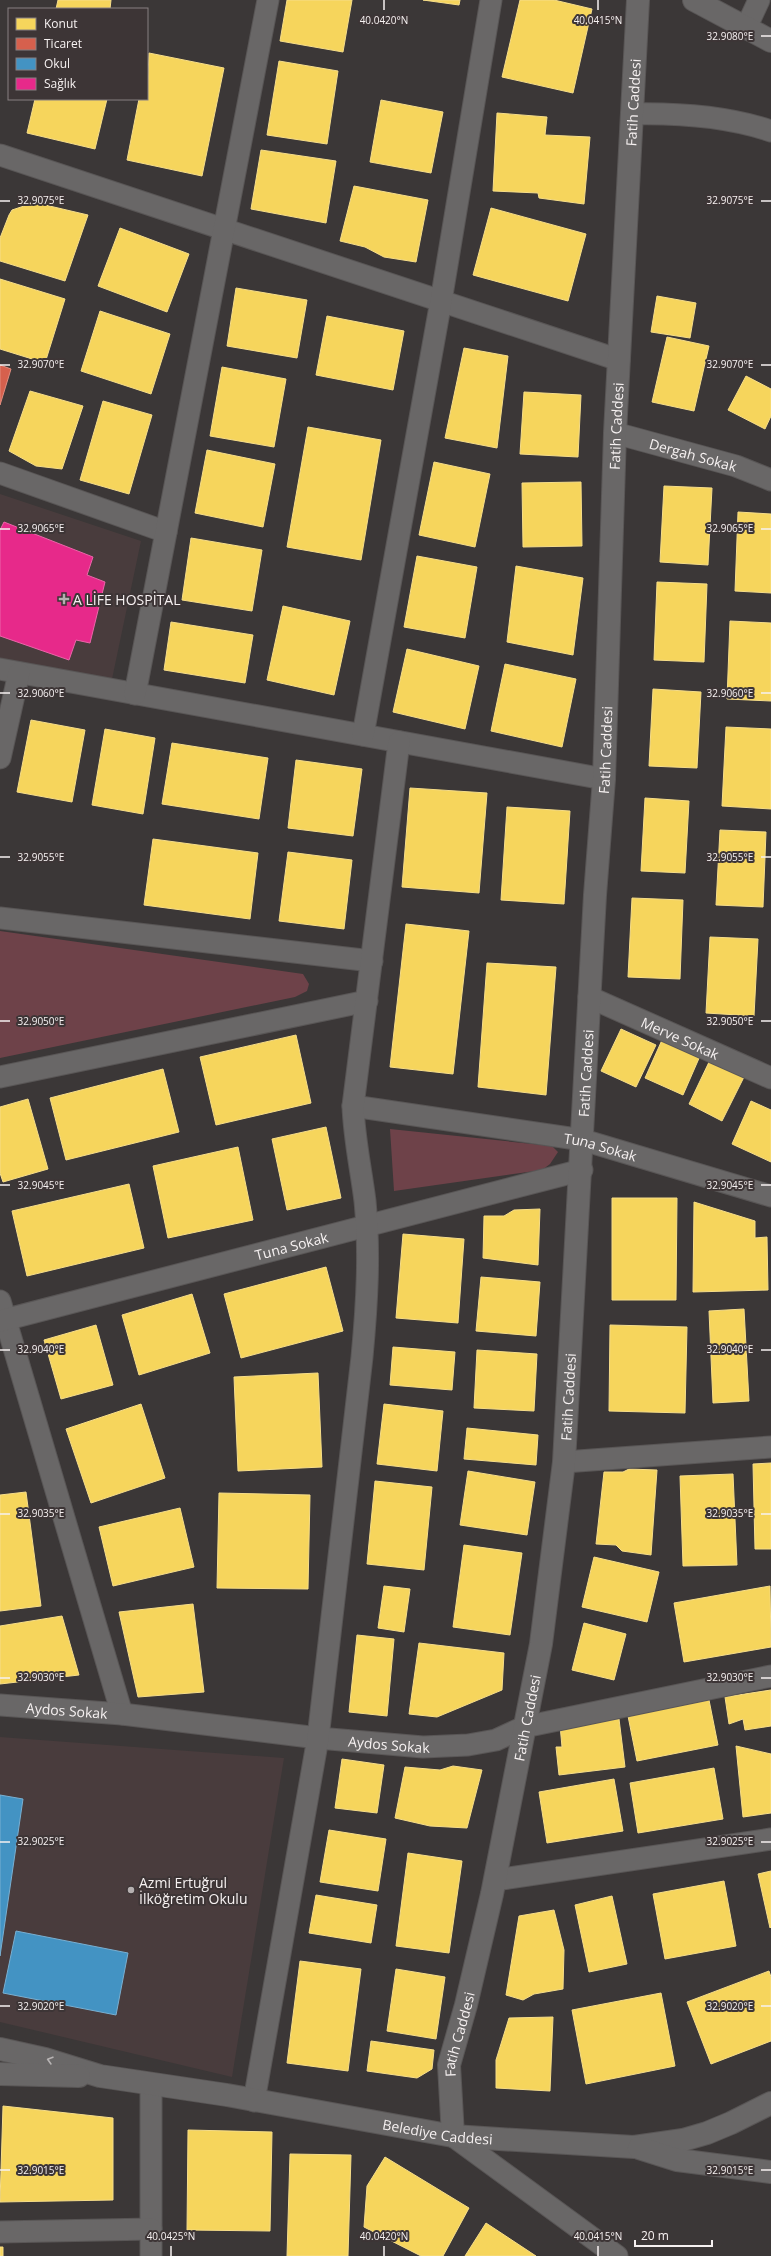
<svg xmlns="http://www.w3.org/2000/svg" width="771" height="2256" viewBox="0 0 771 2256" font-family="'Open Sans',sans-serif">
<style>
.built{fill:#493c3d}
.green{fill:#6e4249}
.homes{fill:#f6d55c;stroke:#f6dd89}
.shops{fill:#d6604d;stroke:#e08c7e}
.schools{fill:#4393c3;stroke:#79afd1}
.health{fill:#e7298a;stroke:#ec65a9}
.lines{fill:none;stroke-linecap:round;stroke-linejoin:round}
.street-casing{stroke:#595656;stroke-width:23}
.secondary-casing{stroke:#595656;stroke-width:24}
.street{stroke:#696767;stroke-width:21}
.secondary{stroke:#696767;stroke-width:22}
.oneway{stroke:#b7b3b3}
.ticks{fill:none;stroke:#f6f1f1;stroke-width:1.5}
.poi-dot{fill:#b5b0b0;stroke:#3d3536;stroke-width:1.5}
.labels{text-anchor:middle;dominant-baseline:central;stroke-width:4;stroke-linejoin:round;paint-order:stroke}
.street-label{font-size:14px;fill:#f6f1f1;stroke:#3d3536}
.poi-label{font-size:14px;fill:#f6f1f1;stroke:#3d3536;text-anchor:start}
.ticks-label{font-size:10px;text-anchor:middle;fill:#f6f1f1;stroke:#3d3536;stroke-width:4;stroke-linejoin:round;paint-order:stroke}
</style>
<rect width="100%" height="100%" fill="#3b3737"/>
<path class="built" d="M 0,494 L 141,541 L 112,679 L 0,658 Z
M 0,1737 L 284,1758 L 232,2077 L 0,2022 Z"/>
<path class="green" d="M 0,931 L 303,974 L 309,984 L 307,991 L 295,997 L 0,1058 Z
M 390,1129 L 552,1146 L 558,1152 L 550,1164 L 542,1170 L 394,1191 Z"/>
<path class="homes" d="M 58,0 L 111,0 L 110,9 L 56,9 Z
M 287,0 L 352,0 L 343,52 L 280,41 Z
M 423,0 L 460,0 L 459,5 Z
M 520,0 L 554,0 L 592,9 L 573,93 L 502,77 Z
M 149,53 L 224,68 L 202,176 L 127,160 L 139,99 L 147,99 Z
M 279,61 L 338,71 L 327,144 L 267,135 Z
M 35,99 L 107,99 L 95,149 L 27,133 Z
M 381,100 L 443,112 L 431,173 L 370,162 Z
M 497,113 L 547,117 L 545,135 L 590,137 L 584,204 L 539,198 L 538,193 L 493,191 Z
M 261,150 L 336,161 L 326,223 L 251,209 Z
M 354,186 L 428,200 L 416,262 L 384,257 L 365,247 L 340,241 Z
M 41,204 L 88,215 L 65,281 L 0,261 L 0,238 L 9,215 L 12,210 L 27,205 Z
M 491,208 L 586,234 L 568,301 L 473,275 Z
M 120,228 L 189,254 L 167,312 L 98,286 Z
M 0,279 L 65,299 L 45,363 L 0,349 Z
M 236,288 L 307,300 L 297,358 L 227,346 Z
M 657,296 L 696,303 L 690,338 L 651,332 Z
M 100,311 L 170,334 L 151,394 L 81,371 Z
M 327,316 L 404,331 L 393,390 L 316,375 Z
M 667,337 L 709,346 L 694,411 L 652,402 Z
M 464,348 L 508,356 L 497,448 L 445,438 Z
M 222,367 L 286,379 L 274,447 L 210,436 Z
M 746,376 L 771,389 L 771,416 L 765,429 L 728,410 Z
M 30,391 L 83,406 L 62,469 L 36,466 L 9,451 Z
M 524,392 L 581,395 L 578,457 L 520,454 Z
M 103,401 L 152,415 L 129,494 L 80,480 Z
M 308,427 L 381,440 L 361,560 L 287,547 Z
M 207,450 L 275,464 L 263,527 L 195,513 Z
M 434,462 L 490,474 L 475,547 L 419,535 Z
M 581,482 L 582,546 L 523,547 L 522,483 Z
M 664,486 L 712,488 L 708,565 L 660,562 Z
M 738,512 L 771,514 L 771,593 L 735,591 Z
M 191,538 L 262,550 L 252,611 L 182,600 Z
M 417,556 L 477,567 L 465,638 L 404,627 Z
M 516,566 L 583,578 L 573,655 L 507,642 Z
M 657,582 L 707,584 L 704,662 L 654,660 Z
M 283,606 L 350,621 L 334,695 L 267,680 Z
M 730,621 L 771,623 L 771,701 L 727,699 Z
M 171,622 L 253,635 L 245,683 L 164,670 Z
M 407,649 L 479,666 L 465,729 L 393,712 Z
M 505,664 L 576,679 L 562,747 L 491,731 Z
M 653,689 L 701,692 L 697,768 L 649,766 Z
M 31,720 L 85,730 L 72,802 L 17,792 Z
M 726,727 L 771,729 L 771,809 L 722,806 Z
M 105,729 L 155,738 L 143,814 L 92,805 Z
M 172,743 L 268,758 L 259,819 L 162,804 Z
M 296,760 L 362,769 L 353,836 L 288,828 Z
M 410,788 L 487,793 L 479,893 L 402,887 Z
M 645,798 L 689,801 L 685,873 L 641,871 Z
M 507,807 L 570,811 L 564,904 L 501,900 Z
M 720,830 L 766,832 L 763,907 L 716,905 Z
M 153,839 L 258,853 L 250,919 L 144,905 Z
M 288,852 L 352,860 L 344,929 L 279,921 Z
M 632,898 L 683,900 L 680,979 L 628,977 Z
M 406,924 L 469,931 L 453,1074 L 390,1067 Z
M 710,937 L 758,939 L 754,1016 L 706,1013 Z
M 487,963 L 556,967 L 546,1095 L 478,1087 Z
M 621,1029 L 656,1045 L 636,1087 L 601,1071 Z
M 296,1035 L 311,1103 L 216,1125 L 200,1057 Z
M 662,1040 L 700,1056 L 683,1095 L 645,1078 Z
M 710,1060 L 744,1077 L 722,1121 L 689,1104 Z
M 163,1069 L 179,1132 L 66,1160 L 50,1098 Z
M 28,1099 L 48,1169 L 3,1182 L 0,1173 L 0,1107 Z
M 751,1101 L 771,1110 L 771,1162 L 732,1144 Z
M 326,1127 L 341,1198 L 287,1210 L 272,1139 Z
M 238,1147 L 253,1220 L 168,1238 L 153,1166 Z
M 129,1184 L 144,1248 L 27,1276 L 12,1211 Z
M 612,1198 L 677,1198 L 676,1300 L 612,1300 Z
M 694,1202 L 755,1221 L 755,1238 L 767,1237 L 768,1290 L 693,1292 Z
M 540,1209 L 538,1265 L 483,1258 L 484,1216 L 504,1216 L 514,1210 Z
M 403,1234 L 464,1239 L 458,1323 L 396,1318 Z
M 326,1267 L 343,1331 L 241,1358 L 224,1294 Z
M 481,1277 L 540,1282 L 536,1336 L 476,1331 Z
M 192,1294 L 210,1353 L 139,1375 L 122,1315 Z
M 744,1309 L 749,1401 L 713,1403 L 709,1311 Z
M 96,1325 L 113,1385 L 61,1399 L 44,1340 Z
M 610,1325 L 687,1327 L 685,1413 L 609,1411 Z
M 393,1347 L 455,1352 L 452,1390 L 390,1385 Z
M 477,1350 L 537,1354 L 534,1411 L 474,1408 Z
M 318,1373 L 322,1467 L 238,1471 L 234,1377 Z
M 141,1404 L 165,1478 L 91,1503 L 66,1429 Z
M 384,1404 L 443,1411 L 437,1471 L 377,1464 Z
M 467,1428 L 538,1435 L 536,1465 L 464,1459 Z
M 771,1463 L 771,1549 L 755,1549 L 753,1464 Z
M 629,1469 L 657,1470 L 651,1555 L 622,1551 L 616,1545 L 596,1544 L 604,1472 L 623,1472 Z
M 468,1471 L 535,1482 L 527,1535 L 460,1525 Z
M 733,1474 L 737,1565 L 683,1566 L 680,1476 Z
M 375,1481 L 432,1487 L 424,1570 L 367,1564 Z
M 26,1492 L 41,1606 L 0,1611 L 0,1495 Z
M 219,1493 L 310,1495 L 308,1589 L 217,1588 Z
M 180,1508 L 194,1567 L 113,1586 L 99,1527 Z
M 464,1545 L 522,1553 L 510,1635 L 453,1627 Z
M 594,1557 L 659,1572 L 647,1622 L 582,1607 Z
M 384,1586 L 410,1589 L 404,1632 L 378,1628 Z
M 770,1586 L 771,1647 L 684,1662 L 674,1603 Z
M 193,1604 L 204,1692 L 138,1697 L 119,1612 Z
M 62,1616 L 79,1675 L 0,1684 L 0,1626 Z
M 584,1623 L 626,1634 L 614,1680 L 572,1670 Z
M 357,1635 L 394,1639 L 387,1716 L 349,1712 Z
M 419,1643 L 504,1653 L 502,1690 L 437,1717 L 409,1714 Z
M 771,1690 L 771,1726 L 745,1730 L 743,1719 L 729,1724 L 725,1697 Z
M 709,1700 L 718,1745 L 637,1761 L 628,1716 Z
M 619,1719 L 625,1767 L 559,1775 L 556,1747 L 562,1747 L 560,1725 Z
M 736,1746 L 771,1754 L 771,1813 L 743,1817 Z
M 342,1759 L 384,1765 L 377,1813 L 335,1808 Z
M 453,1766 L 482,1770 L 467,1828 L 430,1826 L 395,1818 L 405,1767 L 440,1770 Z
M 714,1768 L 723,1819 L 638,1833 L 630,1783 Z
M 614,1779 L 623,1831 L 547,1843 L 539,1792 Z
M 329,1830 L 386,1839 L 378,1891 L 320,1882 Z
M 408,1853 L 462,1861 L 449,1953 L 396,1946 Z
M 771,1871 L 771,1927 L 770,1928 L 758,1874 Z
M 724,1881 L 736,1946 L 665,1959 L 653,1894 Z
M 316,1895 L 377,1905 L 371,1943 L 309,1933 Z
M 612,1896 L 627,1964 L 589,1972 L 575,1905 Z
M 554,1910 L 564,1950 L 563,1989 L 534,1994 L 523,2000 L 506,1995 L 519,1916 Z
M 300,1961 L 361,1969 L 348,2071 L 287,2063 Z
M 396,1969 L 445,1977 L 436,2039 L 387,2031 Z
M 769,1971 L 771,1977 L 771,2041 L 711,2064 L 687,2002 Z
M 661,1993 L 675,2066 L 586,2084 L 572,2010 Z
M 553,2017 L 550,2091 L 496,2088 L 496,2060 L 509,2018 Z
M 371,2041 L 434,2050 L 432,2069 L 417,2078 L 367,2071 Z
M 3,2106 L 113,2118 L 113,2200 L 0,2202 Z
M 188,2130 L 272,2132 L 270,2231 L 187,2230 Z
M 290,2154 L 351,2155 L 348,2256 L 287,2256 Z
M 385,2157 L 469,2208 L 443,2256 L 421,2256 L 364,2227 L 367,2186 Z
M 486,2223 L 536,2256 L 465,2256 Z
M 0,2247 L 3,2247 L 3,2256 L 0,2256 Z"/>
<path class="shops" d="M 0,365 L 11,369 L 0,405 Z"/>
<path class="schools" d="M 0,1795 L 23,1799 L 0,1956 Z
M 16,1931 L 128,1953 L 116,2015 L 3,1993 Z"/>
<path class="health" d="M 4,522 L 93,557 L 87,575 L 105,582 L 90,643 L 76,640 L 69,660 L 0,636 L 0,530 Z"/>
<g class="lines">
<g class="street-casing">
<g id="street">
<path d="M 746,28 L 759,0"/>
<path d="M 632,114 C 679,113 726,116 771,131"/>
<path d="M 0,155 L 619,360"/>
<path id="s1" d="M 615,433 L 736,466 L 771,480"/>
<path d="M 0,473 L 166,532"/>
<path d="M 0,669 L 604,779"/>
<path d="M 135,694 L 268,0"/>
<path d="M 363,735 L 441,301 L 491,0"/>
<path d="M 0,758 L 19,673"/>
<path d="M 0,918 L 372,961"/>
<path id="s2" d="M 589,997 L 771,1078"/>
<path d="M 0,1077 L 367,1001"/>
<path id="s3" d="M 353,1106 L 583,1140 L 771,1196"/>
<path d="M 0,1301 L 122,1714"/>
<path id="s4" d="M 0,1321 L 582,1170"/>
<path d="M 564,1462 L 771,1447"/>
<path id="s5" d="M 0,1705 L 122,1714 L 318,1738 L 423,1747 L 468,1745 L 496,1740 L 524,1727 L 771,1676"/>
<path d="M 495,1880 L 771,1839"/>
<path d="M 151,2084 L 151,2256"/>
<path d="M 254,2101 L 318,1738 L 362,1357 C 367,1304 370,1253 365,1201 C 361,1169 354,1138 353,1106 L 399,742"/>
<path d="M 453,2136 L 617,2256"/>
<path d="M 0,2232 L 151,2229"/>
</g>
</g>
<g class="secondary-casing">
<g id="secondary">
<path d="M 694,0 L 771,41"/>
<path id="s6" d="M 0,2049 L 45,2059 L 100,2076 L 227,2095 L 453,2136 L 499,2139 L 634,2147 L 683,2140 L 707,2133 L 731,2123 L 771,2103"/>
<path d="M 0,2074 L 79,2076"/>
<path id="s7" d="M 453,2136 L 449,2065 L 466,2005 L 492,1894 L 541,1644 L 564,1462 L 595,895 L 604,779 L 615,433 L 638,0"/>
<path d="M 639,2148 L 677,2160 L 771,2172"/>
</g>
</g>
<use href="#street" class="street"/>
<use href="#secondary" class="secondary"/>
</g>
<defs><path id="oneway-chevron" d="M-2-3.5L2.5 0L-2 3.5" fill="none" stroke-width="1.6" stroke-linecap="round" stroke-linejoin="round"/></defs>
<use class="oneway" href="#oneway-chevron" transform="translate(50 2060) rotate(-164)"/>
<path class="ticks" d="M 384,0 L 384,10M 598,0 L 598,10M 761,36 L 771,36M 0,201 L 10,201M 761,201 L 771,201M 0,365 L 10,365M 761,365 L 771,365M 0,529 L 10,529M 761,529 L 771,529M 0,693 L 10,693M 761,693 L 771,693M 0,857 L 10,857M 761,857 L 771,857M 0,1021 L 10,1021M 761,1021 L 771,1021M 0,1185 L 10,1185M 761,1185 L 771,1185M 0,1350 L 10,1350M 761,1350 L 771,1350M 0,1514 L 10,1514M 761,1514 L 771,1514M 0,1678 L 10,1678M 761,1678 L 771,1678M 0,1842 L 10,1842M 761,1842 L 771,1842M 0,2006 L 10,2006M 761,2006 L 771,2006M 0,2170 L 10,2170M 761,2170 L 771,2170M 171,2246 L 171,2256M 384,2246 L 384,2256M 598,2246 L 598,2256"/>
<g class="poi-dot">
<path d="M62 593h4v4h4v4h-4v4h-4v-4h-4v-4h4z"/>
<circle cx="131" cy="1890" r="4"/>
</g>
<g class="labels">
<g class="street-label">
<text stroke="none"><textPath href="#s7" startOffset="2047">Fatih Caddesi</textPath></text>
<text stroke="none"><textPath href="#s7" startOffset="1723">Fatih Caddesi</textPath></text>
<text stroke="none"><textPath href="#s1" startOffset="81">Dergah Sokak</textPath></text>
<text stroke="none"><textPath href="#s7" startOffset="1399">Fatih Caddesi</textPath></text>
<text stroke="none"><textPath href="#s2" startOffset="100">Merve Sokak</textPath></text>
<text stroke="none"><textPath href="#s7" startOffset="1075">Fatih Caddesi</textPath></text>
<text stroke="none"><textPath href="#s3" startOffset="251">Tuna Sokak</textPath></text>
<text stroke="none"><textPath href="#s4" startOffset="301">Tuna Sokak</textPath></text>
<text stroke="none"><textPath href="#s7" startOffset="751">Fatih Caddesi</textPath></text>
<text stroke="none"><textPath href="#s5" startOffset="67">Aydos Sokak</textPath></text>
<text stroke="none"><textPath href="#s7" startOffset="427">Fatih Caddesi</textPath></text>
<text stroke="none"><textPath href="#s5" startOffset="391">Aydos Sokak</textPath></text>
<text stroke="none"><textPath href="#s7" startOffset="103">Fatih Caddesi</textPath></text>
<text stroke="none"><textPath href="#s6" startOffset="446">Belediye Caddesi</textPath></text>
</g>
<g class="poi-label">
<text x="73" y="599">A LİFE HOSPİTAL</text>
<text x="139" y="1882">Azmi Ertuğrul<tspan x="139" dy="16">İlköğretim Okulu</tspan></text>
</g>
</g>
<g class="ticks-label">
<text x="384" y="24">40.0420°N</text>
<text x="598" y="24">40.0415°N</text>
<text x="730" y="40">32.9080°E</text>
<text x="730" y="204">32.9075°E</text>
<text x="41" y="204">32.9075°E</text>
<text x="730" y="368">32.9070°E</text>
<text x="41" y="368">32.9070°E</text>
<text x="730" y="532">32.9065°E</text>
<text x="41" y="532">32.9065°E</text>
<text x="730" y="697">32.9060°E</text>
<text x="41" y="697">32.9060°E</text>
<text x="730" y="861">32.9055°E</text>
<text x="41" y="861">32.9055°E</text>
<text x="730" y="1025">32.9050°E</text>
<text x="41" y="1025">32.9050°E</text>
<text x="730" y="1189">32.9045°E</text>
<text x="41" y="1189">32.9045°E</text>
<text x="730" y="1353">32.9040°E</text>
<text x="41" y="1353">32.9040°E</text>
<text x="730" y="1517">32.9035°E</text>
<text x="41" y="1517">32.9035°E</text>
<text x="730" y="1681">32.9030°E</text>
<text x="41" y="1681">32.9030°E</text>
<text x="730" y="1845">32.9025°E</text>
<text x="41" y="1845">32.9025°E</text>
<text x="41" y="2010">32.9020°E</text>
<text x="730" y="2010">32.9020°E</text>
<text x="730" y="2174">32.9015°E</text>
<text x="41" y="2174">32.9015°E</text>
<text x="171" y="2240">40.0425°N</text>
<text x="384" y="2240">40.0420°N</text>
<text x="598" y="2240">40.0415°N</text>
</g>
<rect x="8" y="8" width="140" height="92" fill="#3d3536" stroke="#878081"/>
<rect x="16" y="18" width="20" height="12" fill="#f6d55c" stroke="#878081"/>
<text x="44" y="28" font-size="12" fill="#f6f1f1">Konut</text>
<rect x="16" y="38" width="20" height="12" fill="#d6604d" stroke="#878081"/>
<text x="44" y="48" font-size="12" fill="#f6f1f1">Ticaret</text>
<rect x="16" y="58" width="20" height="12" fill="#4393c3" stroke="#878081"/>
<text x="44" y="68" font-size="12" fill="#f6f1f1">Okul</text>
<rect x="16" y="78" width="20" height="12" fill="#e7298a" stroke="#878081"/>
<text x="44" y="88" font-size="12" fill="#f6f1f1">Sağlık</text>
<path d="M635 2240v6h77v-6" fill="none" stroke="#f6f1f1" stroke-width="2"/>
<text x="641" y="2240" font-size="12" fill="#f6f1f1" stroke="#3d3536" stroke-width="3" paint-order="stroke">20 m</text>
</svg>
